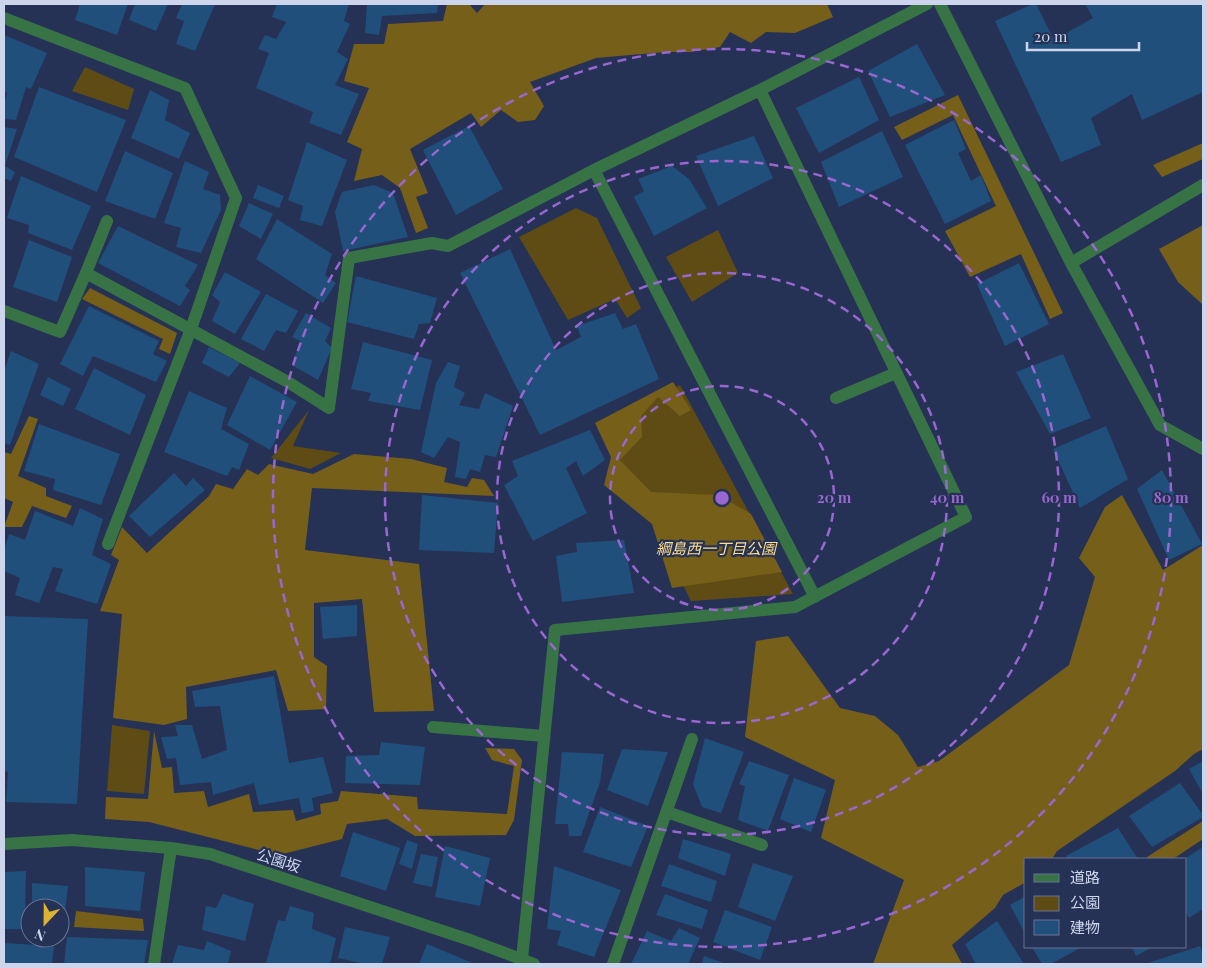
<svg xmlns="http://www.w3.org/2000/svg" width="1207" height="968" viewBox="0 0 1207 968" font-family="'Playfair Display','Noto Sans JP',serif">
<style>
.green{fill:#5e4c14}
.forest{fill:#765f19}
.building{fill:#204f7b}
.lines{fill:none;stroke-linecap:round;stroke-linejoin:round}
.minor{stroke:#387346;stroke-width:12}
.ring{fill:none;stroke:#9867cf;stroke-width:2.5;stroke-dasharray:9 6}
.labels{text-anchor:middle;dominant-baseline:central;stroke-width:4.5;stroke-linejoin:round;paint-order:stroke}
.park-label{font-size:15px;font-style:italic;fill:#fcde8a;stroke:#263156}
.street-label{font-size:15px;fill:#cdd5ed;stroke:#263156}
.centre{fill:#9867cf;stroke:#263156;stroke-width:2.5}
.ring-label{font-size:15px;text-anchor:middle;font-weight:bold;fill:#9867cf;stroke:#263156;stroke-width:4.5;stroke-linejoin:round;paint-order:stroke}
</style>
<rect width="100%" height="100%" fill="#263156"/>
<path class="green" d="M 85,67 L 134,89 L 128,110 L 72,91 Z
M 576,208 L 597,218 L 641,308 L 627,318 L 615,299 L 568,320 L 519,237 Z
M 718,230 L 738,273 L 692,302 L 666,257 Z
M 680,385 L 793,594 L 691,601 L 602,423 Z
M 309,410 L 293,446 L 341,453 L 310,469 L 271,458 Z
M 112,725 L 150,731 L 144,794 L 107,791 Z"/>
<path class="forest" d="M 447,4 L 469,4 L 477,13 L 485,4 L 827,4 L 833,17 L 795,33 L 766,32 L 751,43 L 730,32 L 720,47 L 691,52 L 665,52 L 596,58 L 530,82 L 544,106 L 535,120 L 518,122 L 501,110 L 481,127 L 471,113 L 410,149 L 428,193 L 416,197 L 428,228 L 416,233 L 400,188 L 382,175 L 354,181 L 362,149 L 347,142 L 369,88 L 344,81 L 354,44 L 384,44 L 388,24 L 443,21 Z
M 958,95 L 1063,313 L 1050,319 L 1021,254 L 970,277 L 945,231 L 996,206 L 953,115 L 902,140 L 894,127 Z
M 1203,143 L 1203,159 L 1162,177 L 1153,165 Z
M 1203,225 L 1203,305 L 1178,282 L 1159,249 Z
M 90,288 L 177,333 L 170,354 L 159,349 L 163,339 L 82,299 Z
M 673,382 L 691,410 L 680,416 L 658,397 L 641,416 L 642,437 L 620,460 L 651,492 L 718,495 L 751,514 L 782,572 L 672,588 L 652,524 L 604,485 L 611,457 L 595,423 Z
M 29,416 L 38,419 L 18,476 L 46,488 L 46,496 L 72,506 L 66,518 L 32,506 L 22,527 L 4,527 L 13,502 L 4,498 L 4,452 L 11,454 Z
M 354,454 L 411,459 L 447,468 L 444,482 L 467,487 L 472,478 L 484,480 L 494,496 L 312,488 L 305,550 L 419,564 L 434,711 L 374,712 L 362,599 L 314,603 L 314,657 L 327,666 L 326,709 L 288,711 L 276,670 L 186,687 L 187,719 L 164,725 L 113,718 L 122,614 L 100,611 L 119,560 L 111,555 L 122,527 L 147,553 L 209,496 L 216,484 L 233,489 L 247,469 L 258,475 L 269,464 L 313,474 Z
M 1122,495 L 1163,570 L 1203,545 L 1203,749 L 1194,754 L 1175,771 L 1057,851 L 1052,859 L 1026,859 L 1026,882 L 1003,895 L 995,908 L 952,945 L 962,964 L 873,964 L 904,880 L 821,838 L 835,780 L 745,737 L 756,641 L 788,636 L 840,708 L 875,716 L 898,735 L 918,767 L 939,761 L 1069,665 L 1095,577 L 1079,558 L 1105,507 Z
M 154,731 L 162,768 L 172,767 L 174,793 L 204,791 L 208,807 L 249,794 L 253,812 L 293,810 L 296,821 L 321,814 L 320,804 L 338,801 L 341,791 L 417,797 L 418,809 L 507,814 L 514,766 L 492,760 L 485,748 L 514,749 L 522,760 L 514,820 L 506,835 L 415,836 L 387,819 L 347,824 L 342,839 L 279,855 L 149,822 L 105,819 L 106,797 L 148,799 Z
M 1203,821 L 1203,839 L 1173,859 L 1149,859 L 1147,857 Z
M 76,911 L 143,919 L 144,931 L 74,927 Z"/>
<path class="building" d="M 80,4 L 128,4 L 117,35 L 75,20 Z
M 135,4 L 168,4 L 156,31 L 129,20 Z
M 182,4 L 215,4 L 195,51 L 176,44 L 184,21 L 176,18 Z
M 277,4 L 349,4 L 344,21 L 350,24 L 337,52 L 348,59 L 335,85 L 359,94 L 341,135 L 309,123 L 313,112 L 256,88 L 269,53 L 258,49 L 265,35 L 276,39 L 286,22 L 272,17 Z
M 367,4 L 438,4 L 437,13 L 382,16 L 379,35 L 365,33 Z
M 1033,4 L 1036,4 L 1054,40 L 1093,18 L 1085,4 L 1203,4 L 1203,92 L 1142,120 L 1132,94 L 1091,118 L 1101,145 L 1061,162 L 995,21 Z
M 4,35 L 47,53 L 31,89 L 26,87 L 16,120 L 4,119 L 4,104 L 7,93 L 4,91 Z
M 917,44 L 945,95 L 890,117 L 868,71 Z
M 859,77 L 879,120 L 819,153 L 796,108 Z
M 39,87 L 126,120 L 97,192 L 14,157 Z
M 150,90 L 169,100 L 165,120 L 190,133 L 179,159 L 131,138 Z
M 954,120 L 966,149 L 958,153 L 971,181 L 981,175 L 991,201 L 945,224 L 905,145 Z
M 469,126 L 503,189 L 456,215 L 423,150 Z
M 4,127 L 17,129 L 5,166 L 15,172 L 11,181 L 4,178 Z
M 882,131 L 903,177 L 839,207 L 821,162 Z
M 754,136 L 773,178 L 718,206 L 696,156 Z
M 307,142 L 347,160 L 322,226 L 300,220 L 303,206 L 288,200 Z
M 125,151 L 173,173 L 155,219 L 105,201 Z
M 185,161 L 209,172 L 203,189 L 220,195 L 221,210 L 201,253 L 176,247 L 181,228 L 164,223 Z
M 672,166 L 689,179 L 707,208 L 654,236 L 634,197 L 644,191 L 638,179 Z
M 21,176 L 91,206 L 72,250 L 28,233 L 29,225 L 7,218 Z
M 258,185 L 284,196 L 279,208 L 253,198 Z
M 374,185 L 393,193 L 408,237 L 343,251 L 335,212 L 342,192 Z
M 249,203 L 273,214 L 261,239 L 239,226 Z
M 277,219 L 332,254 L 325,275 L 336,283 L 323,303 L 256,259 Z
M 118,226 L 198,265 L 185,286 L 190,290 L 180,306 L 98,263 Z
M 29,240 L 72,257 L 57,302 L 13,287 Z
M 510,249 L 556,350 L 581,337 L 577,326 L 615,313 L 623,329 L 636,324 L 659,379 L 540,435 L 460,273 Z
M 1019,263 L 1049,324 L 1005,346 L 977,284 Z
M 225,272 L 261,292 L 235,334 L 212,321 L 220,302 L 212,295 Z
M 356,276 L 437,298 L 430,323 L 419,324 L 414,339 L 347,322 Z
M 266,294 L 298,311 L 286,333 L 276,330 L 264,351 L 241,339 Z
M 89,306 L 159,341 L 153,354 L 167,361 L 156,382 L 93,356 L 83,376 L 60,364 Z
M 306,313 L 331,328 L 325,341 L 332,348 L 318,380 L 292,365 L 300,341 L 292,337 Z
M 363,342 L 432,360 L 420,410 L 368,401 L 371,393 L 351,389 Z
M 209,347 L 240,363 L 229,377 L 202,363 Z
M 11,351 L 39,364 L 10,445 L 4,443 L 4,371 Z
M 1063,354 L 1091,418 L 1050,434 L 1016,372 Z
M 448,362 L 460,366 L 454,387 L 465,393 L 459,405 L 479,409 L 485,393 L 513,406 L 496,457 L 485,455 L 480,472 L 470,469 L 466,479 L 455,477 L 460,442 L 448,437 L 434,458 L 421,452 L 436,383 Z
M 94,368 L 146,395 L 130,435 L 75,409 Z
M 250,376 L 297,402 L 270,450 L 227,425 Z
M 48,377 L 71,389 L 63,406 L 40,395 Z
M 189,391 L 227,408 L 221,429 L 249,444 L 239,470 L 232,467 L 227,476 L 164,452 Z
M 39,424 L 120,454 L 101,505 L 53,490 L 55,479 L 24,471 Z
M 1106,426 L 1128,479 L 1080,508 L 1053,449 Z
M 590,430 L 605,460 L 583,476 L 576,461 L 566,468 L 587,513 L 533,541 L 504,485 L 518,476 L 512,461 Z
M 1162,470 L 1202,544 L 1169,560 L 1137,489 Z
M 174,473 L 186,486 L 193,478 L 205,490 L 150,537 L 129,516 Z
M 422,495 L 498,503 L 494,553 L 419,550 Z
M 80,508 L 103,519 L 92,555 L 111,564 L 97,604 L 55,591 L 63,569 L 53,567 L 39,603 L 15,595 L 20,578 L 4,571 L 4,550 L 9,534 L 25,540 L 35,511 L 73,526 Z
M 624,540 L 634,593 L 562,602 L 556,556 L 577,552 L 576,543 Z
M 357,605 L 357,636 L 323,639 L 320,607 Z
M 4,616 L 88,619 L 77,804 L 6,802 L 8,772 L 4,771 Z
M 274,676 L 289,763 L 323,757 L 333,793 L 312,798 L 314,811 L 302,813 L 299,798 L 259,805 L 254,783 L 213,795 L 211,782 L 180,785 L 176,758 L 167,759 L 161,737 L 178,736 L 175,725 L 192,725 L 202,759 L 227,750 L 220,706 L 195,707 L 192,691 Z
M 705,738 L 744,752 L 721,813 L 702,807 L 693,784 Z
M 381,742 L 425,747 L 420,785 L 345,783 L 346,756 L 379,755 Z
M 622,749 L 668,752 L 648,806 L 607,790 Z
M 562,752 L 604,754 L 600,782 L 581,836 L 569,836 L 568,824 L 555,824 Z
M 749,761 L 789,775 L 768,831 L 738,820 L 745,786 L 739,784 Z
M 1203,761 L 1203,794 L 1189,769 Z
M 794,778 L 826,790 L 811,832 L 780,819 Z
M 1180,783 L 1203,815 L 1203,817 L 1152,847 L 1129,816 Z
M 600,807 L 648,826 L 631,867 L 583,852 Z
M 1118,828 L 1138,859 L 1067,859 L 1066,856 Z
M 353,832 L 400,848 L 386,891 L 340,876 Z
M 683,839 L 731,854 L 725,876 L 678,858 Z
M 407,840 L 418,844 L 412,869 L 399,864 Z
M 445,846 L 490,858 L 480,906 L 435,897 Z
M 1203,847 L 1203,909 L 1189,918 L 1186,913 L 1186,858 Z
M 421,854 L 438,857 L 432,887 L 413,883 Z
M 753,863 L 793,876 L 775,921 L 738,907 Z
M 669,864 L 717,881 L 711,902 L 661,886 Z
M 554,866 L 621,890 L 594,957 L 557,945 L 561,931 L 547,929 Z
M 85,867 L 145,872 L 140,911 L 85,906 Z
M 26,871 L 25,929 L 4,929 L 4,872 Z
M 32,883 L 68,886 L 63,929 L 60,929 L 60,908 L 32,908 Z
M 223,894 L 254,904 L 245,941 L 202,930 L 206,906 L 216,908 Z
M 665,894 L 708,910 L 702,929 L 656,915 Z
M 1026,896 L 1026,935 L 1010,905 Z
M 290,906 L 314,913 L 312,929 L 336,938 L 330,964 L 273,964 L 266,963 L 278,920 L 285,921 Z
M 725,910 L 772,927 L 760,960 L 713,942 Z
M 997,921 L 1024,964 L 976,964 L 965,944 Z
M 345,927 L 390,937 L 382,964 L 365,964 L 338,958 Z
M 679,928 L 700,938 L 688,964 L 631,964 L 647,931 L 671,941 Z
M 67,937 L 148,940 L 144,964 L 64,964 Z
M 207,941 L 231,951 L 228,964 L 172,964 L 178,945 L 204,950 Z
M 4,943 L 54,946 L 52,964 L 4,964 Z
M 427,944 L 475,964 L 419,964 Z
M 1200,946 L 1203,953 L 1203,964 L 1145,964 Z
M 1032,947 L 1082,947 L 1051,964 L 1042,964 Z
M 1132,947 L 1152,947 L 1136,956 Z
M 704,956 L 726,964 L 702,964 Z"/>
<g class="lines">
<path class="minor" d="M 940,4 L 1071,263 L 1203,185
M 4,18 L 185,88 L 236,198 L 191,329 L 108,544
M 594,170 L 815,597
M 1071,263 L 1160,425 L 1203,449
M 86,273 L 288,382 L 329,408 L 349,258 L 432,243 L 448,246 L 594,170 L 760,90 L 927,4
M 4,311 L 60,332 L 86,273 L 107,221
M 836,398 L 896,373
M 433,727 L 544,736
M 667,812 L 762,845
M 4,844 L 72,840 L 171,848 L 210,854 L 473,941 L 534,964
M 522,959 L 555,630 L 795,607 L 966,517 L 760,90
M 154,964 L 171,848
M 613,964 L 692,739"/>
</g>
<g class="ring">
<circle cx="722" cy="498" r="112"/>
<circle cx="722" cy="498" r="225"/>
<circle cx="722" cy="498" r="337"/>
<circle cx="722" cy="498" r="449"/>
</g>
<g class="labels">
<g class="park-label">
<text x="716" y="548">綱島西一丁目公園</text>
</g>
<g class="street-label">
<text transform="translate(279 860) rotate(18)">公園坂</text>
</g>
</g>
<circle cx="722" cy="498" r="8" class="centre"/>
<g class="ring-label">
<text x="834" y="503">20 m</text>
<text x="947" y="503">40 m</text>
<text x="1059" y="503">60 m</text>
<text x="1171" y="503">80 m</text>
</g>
<rect width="1207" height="968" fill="none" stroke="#cdd5ed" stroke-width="10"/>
<rect x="1024" y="858" width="162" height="90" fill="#263156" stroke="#697392"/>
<rect x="1034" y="874" width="25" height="8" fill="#387346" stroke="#697392"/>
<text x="1070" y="883" font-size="15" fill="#cdd5ed">道路</text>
<rect x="1034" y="896" width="25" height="15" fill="#5e4c14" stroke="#697392"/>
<text x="1070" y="908" font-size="15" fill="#cdd5ed">公園</text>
<rect x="1034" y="920" width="25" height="15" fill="#204f7b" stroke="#697392"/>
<text x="1070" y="933" font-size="15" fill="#cdd5ed">建物</text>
<g transform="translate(45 923) rotate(202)"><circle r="24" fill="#263156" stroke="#697392"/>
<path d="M0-4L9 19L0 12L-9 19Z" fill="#dbb233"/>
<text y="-8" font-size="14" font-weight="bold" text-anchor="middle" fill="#cdd5ed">N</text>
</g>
<path d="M1027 42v8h112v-8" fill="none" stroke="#cdd5ed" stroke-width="2.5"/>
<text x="1034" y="42" font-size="15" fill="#cdd5ed" stroke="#263156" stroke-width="4" paint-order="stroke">20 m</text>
</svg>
